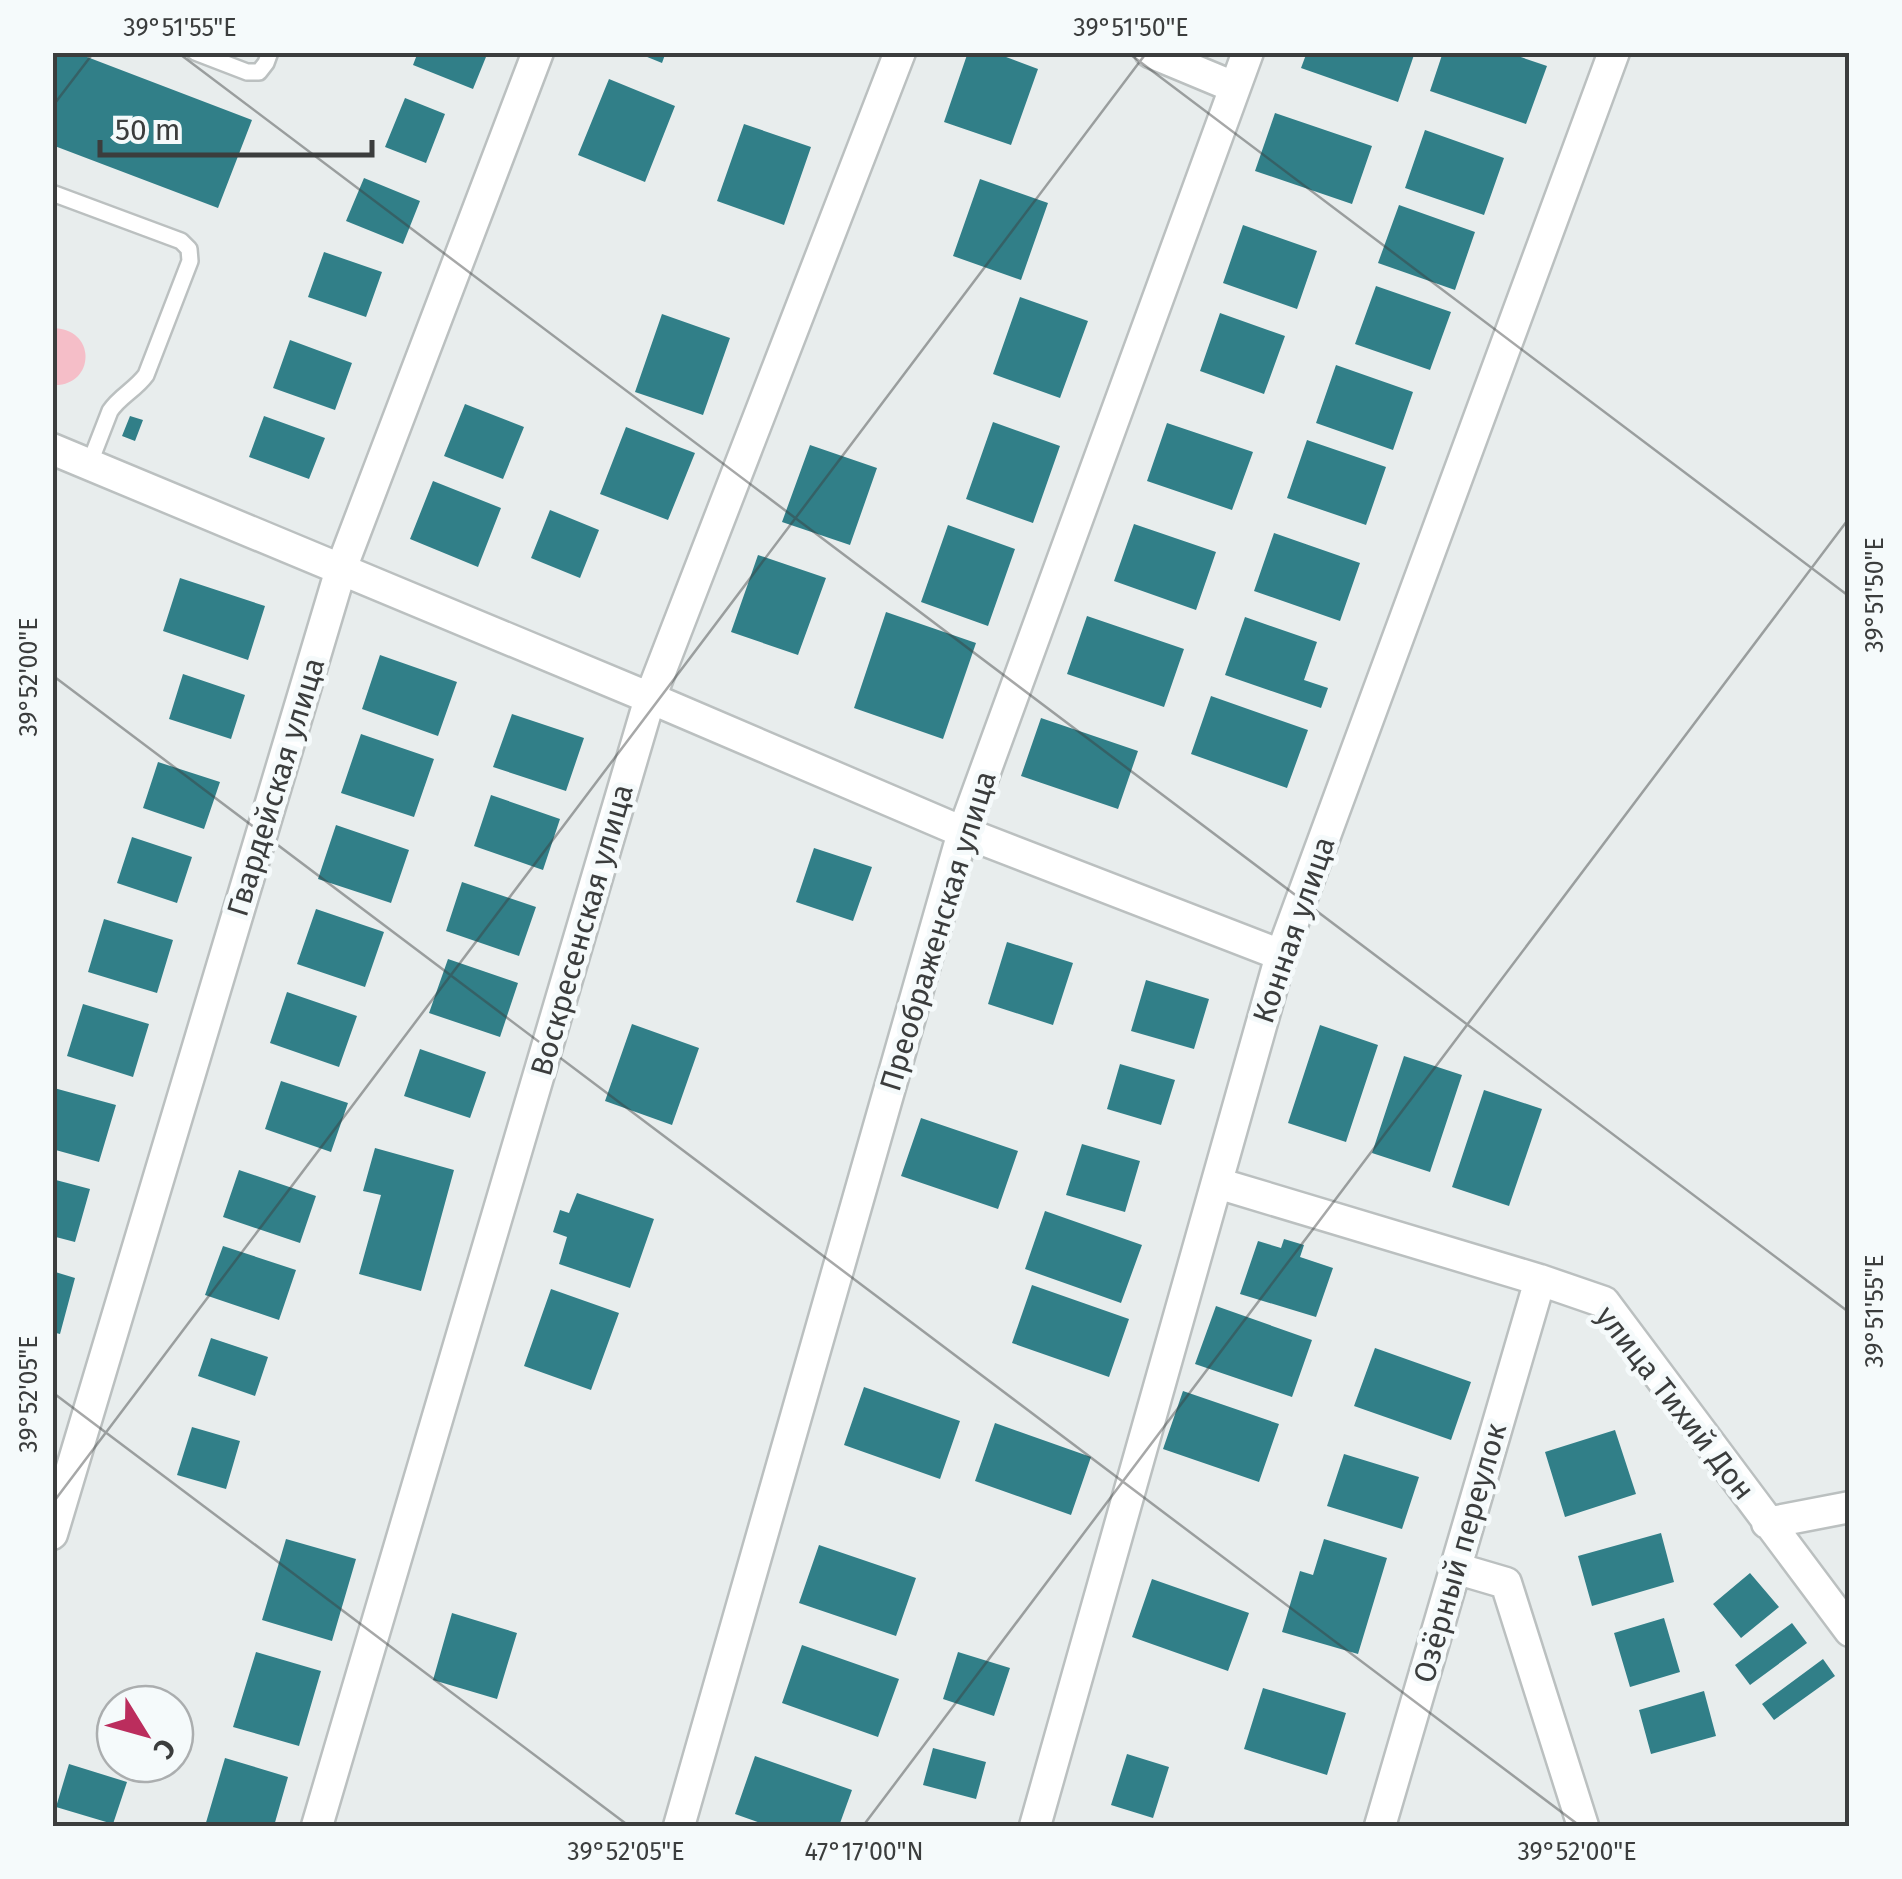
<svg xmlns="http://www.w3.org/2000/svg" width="1902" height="1879" viewBox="0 0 1902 1879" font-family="'Fira Sans',sans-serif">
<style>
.green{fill:#f5bec8}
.building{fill:#317f88}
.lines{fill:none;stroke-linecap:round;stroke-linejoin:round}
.lane-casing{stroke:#bbc0c0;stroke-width:20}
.street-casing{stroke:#bbc0c0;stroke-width:35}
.lane{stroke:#fff;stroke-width:15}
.street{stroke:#fff;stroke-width:30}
.ticks{fill:none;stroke:#3b3d3d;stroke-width:2.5;stroke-opacity:0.45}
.labels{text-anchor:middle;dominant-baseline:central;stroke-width:10;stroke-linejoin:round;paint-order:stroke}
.street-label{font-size:30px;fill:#3b3d3d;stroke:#f5fafb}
.neatline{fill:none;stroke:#3b3d3d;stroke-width:4}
.ticks-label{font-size:25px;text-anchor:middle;fill:#3b3d3d}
</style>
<rect width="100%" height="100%" fill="#e8eded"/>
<path class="green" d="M 52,328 C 98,328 95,387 53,385 Z"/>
<path class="building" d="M 52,52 L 74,52 L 252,120 L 218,208 L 52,145 Z
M 418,52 L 488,52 L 473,89 L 413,65 Z
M 635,52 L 666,52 L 662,63 Z
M 968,52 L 993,52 L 1038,69 L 1011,145 L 944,122 Z
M 1307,52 L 1415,52 L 1398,102 L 1301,68 Z
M 1443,52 L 1506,52 L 1547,66 L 1526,124 L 1430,91 Z
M 609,79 L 675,106 L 645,182 L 578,155 Z
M 405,98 L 445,114 L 426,163 L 385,147 Z
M 1275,113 L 1372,146 L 1352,204 L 1255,171 Z
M 744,124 L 811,147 L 784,225 L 717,201 Z
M 1425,130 L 1504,158 L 1484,215 L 1405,188 Z
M 364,178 L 420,201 L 403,244 L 346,221 Z
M 980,179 L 1048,203 L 1021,280 L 953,256 Z
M 1399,205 L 1475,232 L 1455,290 L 1378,263 Z
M 1243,225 L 1317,251 L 1297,309 L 1223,283 Z
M 324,252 L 382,272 L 366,317 L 308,297 Z
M 1376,286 L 1451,312 L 1430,370 L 1355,344 Z
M 1020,297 L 1088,321 L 1060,398 L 993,374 Z
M 1220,313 L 1285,336 L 1264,394 L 1200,371 Z
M 662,314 L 730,338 L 703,415 L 635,392 Z
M 290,340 L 352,363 L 335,410 L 273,388 Z
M 1336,365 L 1413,392 L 1393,450 L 1316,423 Z
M 465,404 L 524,427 L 503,479 L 444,456 Z
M 130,416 L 143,420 L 135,441 L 122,436 Z
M 264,416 L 325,438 L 309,479 L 249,457 Z
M 993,422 L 1060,446 L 1033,523 L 966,499 Z
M 1167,423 L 1253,452 L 1232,510 L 1147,481 Z
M 626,427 L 695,453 L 668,520 L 600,494 Z
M 1307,440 L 1386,467 L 1366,525 L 1287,498 Z
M 810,445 L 877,468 L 850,545 L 782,522 Z
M 433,481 L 501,508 L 478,567 L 410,539 Z
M 550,510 L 599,530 L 580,578 L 531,558 Z
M 1134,524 L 1216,552 L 1196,610 L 1114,581 Z
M 948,525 L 1015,549 L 988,626 L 921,602 Z
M 1274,533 L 1360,563 L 1340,621 L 1254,591 Z
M 758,555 L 826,578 L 798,655 L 731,632 Z
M 180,578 L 265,606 L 248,660 L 163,631 Z
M 886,612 L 976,643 L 943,739 L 854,708 Z
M 1087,616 L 1184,649 L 1164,707 L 1067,674 Z
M 1245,617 L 1317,642 L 1304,680 L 1328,688 L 1321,708 L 1225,675 Z
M 380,655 L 457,682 L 438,736 L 362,709 Z
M 183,674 L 245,695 L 231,739 L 169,719 Z
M 1211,696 L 1308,730 L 1287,788 L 1191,754 Z
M 512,714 L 584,738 L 566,791 L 493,767 Z
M 1041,718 L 1138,751 L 1118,809 L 1021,776 Z
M 361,734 L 434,759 L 414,817 L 341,793 Z
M 158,762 L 220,782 L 204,829 L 143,808 Z
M 491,795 L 560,819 L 543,870 L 474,846 Z
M 336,825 L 409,850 L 391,903 L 318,879 Z
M 132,837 L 192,857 L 177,903 L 117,883 Z
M 814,848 L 872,867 L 853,921 L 796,902 Z
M 462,882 L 536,907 L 519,956 L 446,931 Z
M 316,909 L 384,932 L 365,987 L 297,964 Z
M 104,919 L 173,940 L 157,993 L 88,972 Z
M 1007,942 L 1073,963 L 1053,1025 L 988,1004 Z
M 448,959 L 518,983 L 500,1037 L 429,1013 Z
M 1146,980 L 1209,999 L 1194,1049 L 1131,1031 Z
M 287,992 L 357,1016 L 339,1067 L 270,1043 Z
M 83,1004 L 149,1024 L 133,1077 L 67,1056 Z
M 632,1024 L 699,1048 L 672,1125 L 605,1101 Z
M 1320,1025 L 1378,1045 L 1346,1142 L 1288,1123 Z
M 420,1049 L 486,1072 L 470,1118 L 404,1096 Z
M 1404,1056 L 1462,1075 L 1430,1172 L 1372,1153 Z
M 1120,1064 L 1175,1080 L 1161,1125 L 1107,1109 Z
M 281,1081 L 348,1103 L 331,1152 L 265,1129 Z
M 54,1088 L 116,1105 L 99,1162 L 52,1149 Z
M 1484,1090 L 1542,1109 L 1509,1206 L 1452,1187 Z
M 921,1118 L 1018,1151 L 998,1209 L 901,1176 Z
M 1082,1144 L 1140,1161 L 1125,1212 L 1066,1195 Z
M 375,1148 L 454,1170 L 421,1291 L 359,1274 L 381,1195 L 363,1191 Z
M 239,1170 L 316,1196 L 300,1243 L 223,1217 Z
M 52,1179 L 90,1189 L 75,1242 L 52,1236 Z
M 577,1193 L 654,1219 L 630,1288 L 559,1264 L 567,1237 L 553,1232 L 560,1210 L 569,1213 Z
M 1045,1211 L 1142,1245 L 1121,1303 L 1025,1269 Z
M 1284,1239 L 1304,1245 L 1300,1257 L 1333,1268 L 1316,1317 L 1240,1294 L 1258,1241 L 1281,1248 Z
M 223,1246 L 296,1270 L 279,1320 L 205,1295 Z
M 52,1271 L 75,1278 L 60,1334 L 52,1332 Z
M 1032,1285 L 1129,1319 L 1109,1377 L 1012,1343 Z
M 551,1289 L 619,1313 L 591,1390 L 524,1366 Z
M 1216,1306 L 1312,1340 L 1292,1397 L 1195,1364 Z
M 211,1338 L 268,1357 L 255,1396 L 198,1376 Z
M 1375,1348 L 1471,1382 L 1451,1440 L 1354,1406 Z
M 864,1387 L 960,1421 L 940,1479 L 844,1445 Z
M 1183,1391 L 1279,1424 L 1259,1482 L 1163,1449 Z
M 995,1423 L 1091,1457 L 1071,1515 L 975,1481 Z
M 192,1427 L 240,1441 L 226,1489 L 177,1475 Z
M 1615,1430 L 1636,1494 L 1565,1517 L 1545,1452 Z
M 1344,1454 L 1419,1477 L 1402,1529 L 1327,1506 Z
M 1661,1533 L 1674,1582 L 1592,1606 L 1578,1556 Z
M 286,1539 L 356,1559 L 332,1641 L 262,1620 Z
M 1324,1539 L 1387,1558 L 1358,1654 L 1282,1632 L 1300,1571 L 1313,1575 Z
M 819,1545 L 916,1578 L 896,1636 L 799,1603 Z
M 1750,1573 L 1779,1607 L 1741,1638 L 1713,1604 Z
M 1152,1579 L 1249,1613 L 1228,1671 L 1132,1637 Z
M 452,1613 L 517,1633 L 497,1699 L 433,1680 Z
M 1664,1618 L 1680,1672 L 1630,1687 L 1614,1633 Z
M 1792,1623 L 1807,1643 L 1750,1685 L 1735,1665 Z
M 802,1645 L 899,1679 L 878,1737 L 782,1703 Z
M 256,1652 L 321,1671 L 299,1746 L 233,1727 Z
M 958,1652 L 1010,1668 L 994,1716 L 943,1699 Z
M 1823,1659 L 1835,1676 L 1774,1720 L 1762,1704 Z
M 1263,1688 L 1346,1713 L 1327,1775 L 1244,1749 Z
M 1704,1691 L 1716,1736 L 1651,1754 L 1639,1710 Z
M 933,1748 L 986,1762 L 976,1799 L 923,1785 Z
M 1127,1754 L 1169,1767 L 1153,1818 L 1111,1805 Z
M 755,1756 L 852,1790 L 839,1826 L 769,1826 L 735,1814 Z
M 225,1758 L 288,1777 L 274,1826 L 205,1826 Z
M 69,1764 L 127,1782 L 113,1824 L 56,1807 Z"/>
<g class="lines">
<g class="lane-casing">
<path id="lane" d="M 195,52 L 247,72 L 259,72 L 266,63 L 270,52
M 52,193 L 181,241 L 189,249 L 190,261 L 146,375 C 135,390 120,396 110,411 L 89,465"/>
</g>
<g class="street-casing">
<path id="street" d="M 1150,52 L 1234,87
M 52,449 L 650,698 L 963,832 L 1281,955
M 1217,1183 L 1540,1280 L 1604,1302 L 1850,1631
M 1767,1523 L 1850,1507
M 52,1534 L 341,569 L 538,52
M 1455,1568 L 1506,1583 L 1583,1826
M 317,1826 L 650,698 L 900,52
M 679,1826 L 963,832 L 1248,52
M 1035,1826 L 1281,955 L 1614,52
M 1380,1826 L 1540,1280"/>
</g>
<use href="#lane" class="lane"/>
<use href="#street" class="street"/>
</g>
<path class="ticks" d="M 177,52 L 1850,1313M 1127,52 L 1850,597M 52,107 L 94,52M 52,675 L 1580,1826M 52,1392 L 629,1826M 52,1504 L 1147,52M 863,1826 L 1850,517"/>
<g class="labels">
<g class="street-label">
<text transform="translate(276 787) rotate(-73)">Гвардейская улица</text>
<text transform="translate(582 930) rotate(-74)">Воскресенская улица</text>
<text transform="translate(1294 930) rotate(-71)">Конная улица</text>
<text transform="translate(938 931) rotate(-73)">Преображенская улица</text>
<text transform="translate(1675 1403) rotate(52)">улица Тихий Дон</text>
<text transform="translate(1460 1553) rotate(-74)">Озёрный переулок</text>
</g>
</g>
<rect width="1902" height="1879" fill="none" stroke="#f5fafb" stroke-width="110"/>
<g transform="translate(145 1734) rotate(127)"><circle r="48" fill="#f5fafb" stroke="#abaeaf" stroke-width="2.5"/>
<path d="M0-8L18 38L0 25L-18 38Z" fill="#bb2d5d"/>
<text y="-15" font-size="28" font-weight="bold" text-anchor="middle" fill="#3b3d3d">С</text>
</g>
<path d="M100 140v15h272v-15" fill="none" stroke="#3b3d3d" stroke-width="5"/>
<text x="115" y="140" font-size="30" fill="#3b3d3d" stroke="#f5fafb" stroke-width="8" paint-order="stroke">50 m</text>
<rect x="55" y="55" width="1792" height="1769" class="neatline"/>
<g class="ticks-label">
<text x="180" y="36">39°51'55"E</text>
<text x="1131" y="36">39°51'50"E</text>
<text transform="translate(1874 595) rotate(-90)" y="9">39°51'50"E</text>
<text transform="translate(28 677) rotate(-90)" y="9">39°52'00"E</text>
<text transform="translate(1874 1311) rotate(-90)" y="9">39°51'55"E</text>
<text transform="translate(28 1394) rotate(-90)" y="9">39°52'05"E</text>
<text x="626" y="1860">39°52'05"E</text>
<text x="864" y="1860">47°17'00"N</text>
<text x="1577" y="1860">39°52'00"E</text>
</g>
</svg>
